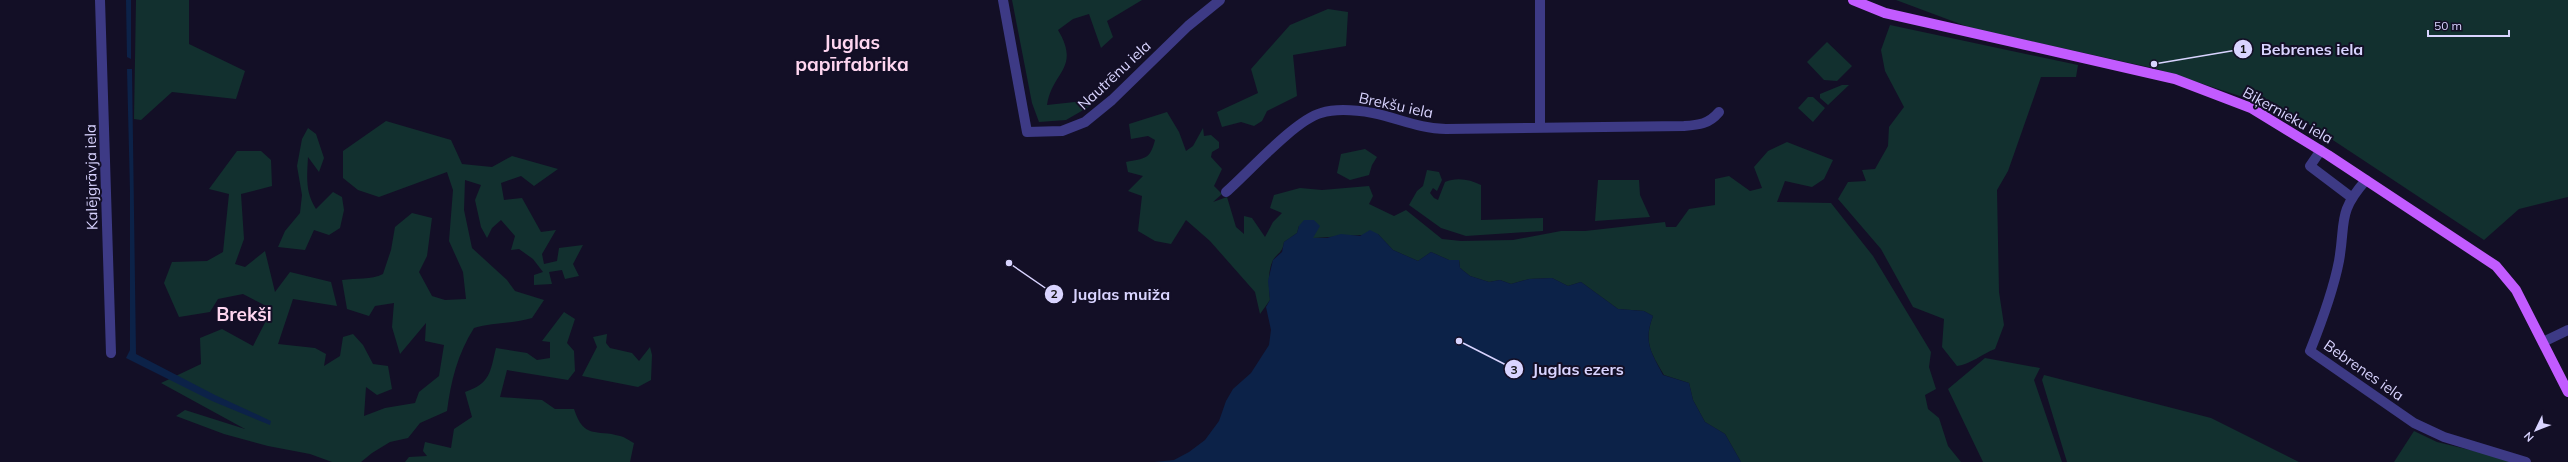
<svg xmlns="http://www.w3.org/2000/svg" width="2568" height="462" viewBox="0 0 2568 462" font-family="Mulish,sans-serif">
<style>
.green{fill:#12302f}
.water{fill:#0c2248}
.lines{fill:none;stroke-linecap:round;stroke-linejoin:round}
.street{stroke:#3d3a85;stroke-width:10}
.primary{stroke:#c25bff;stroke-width:10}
.labels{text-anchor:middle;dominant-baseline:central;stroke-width:4;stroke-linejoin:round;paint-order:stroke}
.street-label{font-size:15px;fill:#d9d4ff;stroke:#130f26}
.district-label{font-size:19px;font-weight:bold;fill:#ffd6f0;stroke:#130f26}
.leader{fill:none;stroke:#d9d4ff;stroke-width:1.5}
.callout-dot{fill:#d9d4ff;stroke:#130f26;stroke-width:1.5}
.mark-label{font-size:12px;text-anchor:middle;font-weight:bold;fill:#111}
.callout-label{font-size:16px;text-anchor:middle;font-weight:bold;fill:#d9d4ff;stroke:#130f26;stroke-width:4;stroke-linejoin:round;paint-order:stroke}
</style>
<rect width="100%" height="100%" fill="#130f26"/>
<path class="green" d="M 136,0 L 189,0 L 189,44 L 245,71 L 236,99 L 172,92 L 141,120 L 134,119 Z
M 1012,0 L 1142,0 L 1107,21 L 1113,37 L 1101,48 L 1089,14 L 1073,19 L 1058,30 C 1081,69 1052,71 1047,105 L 1084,101 L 1092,105 L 1066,120 L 1039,122 L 1032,103 Z
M 1896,0 L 2568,0 L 2568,197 L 2519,209 L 2484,240 L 2292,113 L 2157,69 L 1971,28 Z
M 1328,9 L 1348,12 L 1346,46 L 1293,55 L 1297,96 L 1267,111 L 1262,121 L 1254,126 L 1241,122 L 1222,127 L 1217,112 L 1258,93 L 1251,69 L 1290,25 Z
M 1890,25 L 2078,65 L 2076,77 L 2041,77 L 2008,171 L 1997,190 L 1999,292 L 2004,325 L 1995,349 C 1982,354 1971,364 1957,366 L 1942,347 L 1944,319 L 1913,307 L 1881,249 L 1838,199 L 1848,182 L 1866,181 L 1862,170 L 1875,169 L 1888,146 L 1889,127 L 1904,107 L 1885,71 L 1881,50 Z
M 1827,42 L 1852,66 L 1837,81 L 1824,80 L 1807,62 Z
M 1842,85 L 1849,85 L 1828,105 L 1820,98 L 1820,94 Z
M 1808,97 L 1813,97 L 1825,108 L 1813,122 L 1798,108 Z
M 1167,112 L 1179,132 L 1186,151 L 1193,146 L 1203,128 L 1204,136 L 1211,135 L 1219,142 L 1219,148 L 1212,152 L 1211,157 L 1222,169 L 1214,186 L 1222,194 L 1213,202 L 1227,197 L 1236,227 L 1244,234 L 1244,216 L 1252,218 L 1265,237 L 1273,222 L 1282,213 L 1270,208 L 1274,195 L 1300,188 L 1322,190 L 1369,186 L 1373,196 L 1369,204 L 1394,216 L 1406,210 L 1442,239 L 1461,241 L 1513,240 L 1561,231 L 1585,231 L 1665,222 L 1666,227 L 1676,227 L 1689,209 L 1715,205 L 1715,179 L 1729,176 L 1750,191 L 1762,188 L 1754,167 L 1768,151 L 1787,142 L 1833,160 L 1824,179 L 1812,187 L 1785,181 L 1777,202 L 1831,203 L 1873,256 L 1931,352 L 1929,367 L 1936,389 L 1925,395 L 1928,409 L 1939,418 L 1948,446 L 1961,462 L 1741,462 L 1725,434 L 1705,422 L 1693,400 L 1689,383 L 1664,375 C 1651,353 1643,342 1653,316 L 1644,311 L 1618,309 L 1581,282 L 1568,286 L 1552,278 L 1529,279 L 1511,284 L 1500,280 L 1489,282 L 1470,276 L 1460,268 L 1459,260 L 1449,260 L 1431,252 L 1418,261 L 1393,250 L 1378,234 L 1313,238 L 1299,226 L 1297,233 L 1284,242 C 1282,254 1278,252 1273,260 C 1267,273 1269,288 1270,300 L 1260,314 L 1255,292 L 1210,241 L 1186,220 L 1171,244 L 1155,241 L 1138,231 L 1142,196 L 1128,191 L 1143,176 L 1128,172 L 1126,162 C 1145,158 1150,160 1155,140 L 1148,136 L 1131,139 L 1129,124 Z
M 386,121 L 451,140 L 462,164 L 492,167 L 512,156 L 558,169 L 534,186 L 521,176 L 501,183 L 504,200 L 522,198 L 541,232 L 556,230 L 542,254 L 544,264 L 557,261 L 559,248 L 583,245 L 573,264 L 579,276 L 565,279 L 562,270 L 549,272 L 552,284 L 534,285 L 534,275 L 543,272 L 533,259 L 519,249 L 511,250 L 515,236 L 501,220 L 492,228 L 487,238 L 481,227 L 475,200 L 481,185 L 465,180 L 464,210 L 472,248 L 507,280 L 515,291 L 544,300 L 532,318 C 513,324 493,322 474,328 C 457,355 451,381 447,411 L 420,423 L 408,438 L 390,442 L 372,453 L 361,462 L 332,462 L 310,454 L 268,446 L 224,434 L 176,416 L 185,410 L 245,429 L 161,383 L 201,364 L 200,338 L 222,329 L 253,346 L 272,309 L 243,294 L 218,299 L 210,312 L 179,317 L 164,283 L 172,262 L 207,261 L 223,252 L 229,194 L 209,189 L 237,151 L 261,151 L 271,160 L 272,186 L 241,194 L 244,239 L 235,264 L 245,267 L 265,251 L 275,292 L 290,272 L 331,282 L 337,306 L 293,299 L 278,344 L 315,348 L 326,354 L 324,366 L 340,356 L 343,337 L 353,334 L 363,345 L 373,364 L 388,366 L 392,389 L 377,395 L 366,387 L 364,416 L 385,408 L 415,403 L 419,392 L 439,376 L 444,345 L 425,341 L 426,323 L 400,354 L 392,327 L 394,303 L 375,306 L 369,316 L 347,309 L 342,280 C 356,278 371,280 383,274 L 391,250 L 395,227 L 412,213 L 432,218 L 427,256 L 419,272 L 432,296 L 445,300 L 466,299 L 463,272 L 449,241 L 453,190 L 447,172 L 379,197 L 358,190 L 343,178 L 343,151 Z
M 308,128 L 316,134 L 324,158 L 319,172 L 308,157 C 307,177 305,192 316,209 L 333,192 L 342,197 L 344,210 L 340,228 L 329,235 L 314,230 L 305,250 L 278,247 L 285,231 L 300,213 L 302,195 L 297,166 L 302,139 Z
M 1365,149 L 1377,157 L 1372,165 L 1369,175 L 1350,180 L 1337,173 L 1341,154 Z
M 1427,170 L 1439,172 L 1442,180 L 1437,191 L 1433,188 L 1430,193 L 1434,198 L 1438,200 L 1445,182 C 1456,177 1470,179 1481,185 L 1481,220 L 1543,218 L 1543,231 L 1466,236 L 1441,228 L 1409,205 L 1417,191 L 1423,186 Z
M 1598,180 L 1639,180 L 1640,195 L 1650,217 L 1595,221 Z
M 564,312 L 575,319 L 567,343 L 574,351 L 575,371 L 568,380 L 507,370 L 500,397 L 542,400 L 555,409 L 574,409 C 584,440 596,429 620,436 C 625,437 630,441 634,443 L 630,462 L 405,462 L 409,457 L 427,456 L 423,451 L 425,442 L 451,448 L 454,429 L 472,417 L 465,392 C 491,383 490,372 496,348 L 527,353 L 537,360 L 550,358 L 550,342 L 542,341 Z
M 607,334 L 606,343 L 610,348 L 632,353 L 639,361 L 650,347 L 652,355 L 651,380 L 638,387 L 582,376 L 597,347 L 593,337 Z
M 1985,358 L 2040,368 L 2034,380 L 2062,462 L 1983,462 L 1948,389 Z
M 2044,375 L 2211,418 L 2299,462 L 2067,462 L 2042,380 Z
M 2414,431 L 2437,442 L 2520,462 L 2394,462 Z"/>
<path class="water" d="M 126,0 L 131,0 L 131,59 L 127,57 Z
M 127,69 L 132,69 L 136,354 L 215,395 L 271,421 L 270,425 L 212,401 L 126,358 L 130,350 L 130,192 Z
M 1304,220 L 1314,220 L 1320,226 L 1313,238 L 1327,238 L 1341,234 L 1360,236 L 1370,230 L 1378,234 L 1393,250 L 1418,261 L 1431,252 L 1449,260 L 1459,260 L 1460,268 L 1470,276 L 1489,282 L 1500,280 L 1511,284 L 1529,279 L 1552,278 L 1568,286 L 1581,282 L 1618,309 L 1644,311 L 1653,316 C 1643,342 1651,352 1663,375 L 1689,383 L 1693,400 L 1705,422 L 1725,434 L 1741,462 L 1154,462 L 1174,460 L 1189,452 L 1205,440 L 1219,421 L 1226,401 L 1233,389 L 1251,373 L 1269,345 L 1271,330 L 1266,307 L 1270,300 L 1268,281 L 1273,260 L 1282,252 L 1284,242 L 1297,233 L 1299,226 Z"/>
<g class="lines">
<path class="street" d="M 100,0 L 111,353
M 1003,0 L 1027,132 L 1062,131 L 1085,122 L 1112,100 L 1188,26 L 1220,0
M 1540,0 L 1540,127
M 2321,150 L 2310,166 L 2351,197
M 2366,180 C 2337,213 2346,221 2339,261 C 2333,292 2322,321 2310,351 L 2414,423 L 2444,437 L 2526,462
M 1226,192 C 1248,173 1295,120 1321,113 C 1337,108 1356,110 1373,113 C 1398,118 1420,129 1446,129 L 1684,126 C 1699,125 1709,124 1719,112
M 2543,342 L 2568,330"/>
<path class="primary" d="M 1853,0 L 1885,13 L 2175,79 L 2251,108 L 2328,155 L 2496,266 L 2516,290 L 2568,392"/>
</g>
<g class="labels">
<g class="street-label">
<text transform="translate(1114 75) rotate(-43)">Nautrēnu iela</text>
<text transform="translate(1396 105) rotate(12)">Brekšu iela</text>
<text transform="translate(2288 115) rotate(29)">Biķernieku iela</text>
<text transform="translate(91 177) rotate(-91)">Kalējgrāvja iela</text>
<text transform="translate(2364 370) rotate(35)">Bebrenes iela</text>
</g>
<g class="district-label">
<text x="852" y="42">Juglas<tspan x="852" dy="22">papīrfabrika</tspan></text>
<text x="244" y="314">Brekši</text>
</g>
</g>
<path class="leader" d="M2154 64L2243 49M1009 263L1054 294M1459 341L1514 369"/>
<g class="callout-dot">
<circle cx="2154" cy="64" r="4"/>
<circle cx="1009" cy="263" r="4"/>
<circle cx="1459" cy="341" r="4"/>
<circle cx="2243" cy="49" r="10"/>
<circle cx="1054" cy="294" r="10"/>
<circle cx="1514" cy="369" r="10"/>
</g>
<g class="mark-label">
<text x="2243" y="53">1</text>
<text x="1054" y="298">2</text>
<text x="1514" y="374">3</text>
</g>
<g class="callout-label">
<text x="2312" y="55">Bebrenes iela</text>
<text x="1121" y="300">Juglas muiža</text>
<text x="1578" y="375">Juglas ezers</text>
</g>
<g transform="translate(2536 430) rotate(227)" stroke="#130f26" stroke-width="3" paint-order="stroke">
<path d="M0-3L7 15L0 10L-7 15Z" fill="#d9d4ff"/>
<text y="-6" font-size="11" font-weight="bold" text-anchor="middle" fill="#d9d4ff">N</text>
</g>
<path d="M2428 30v6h81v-6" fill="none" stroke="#d9d4ff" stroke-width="2"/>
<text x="2434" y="30" font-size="12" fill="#d9d4ff" stroke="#130f26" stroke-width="3" paint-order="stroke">50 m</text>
</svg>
